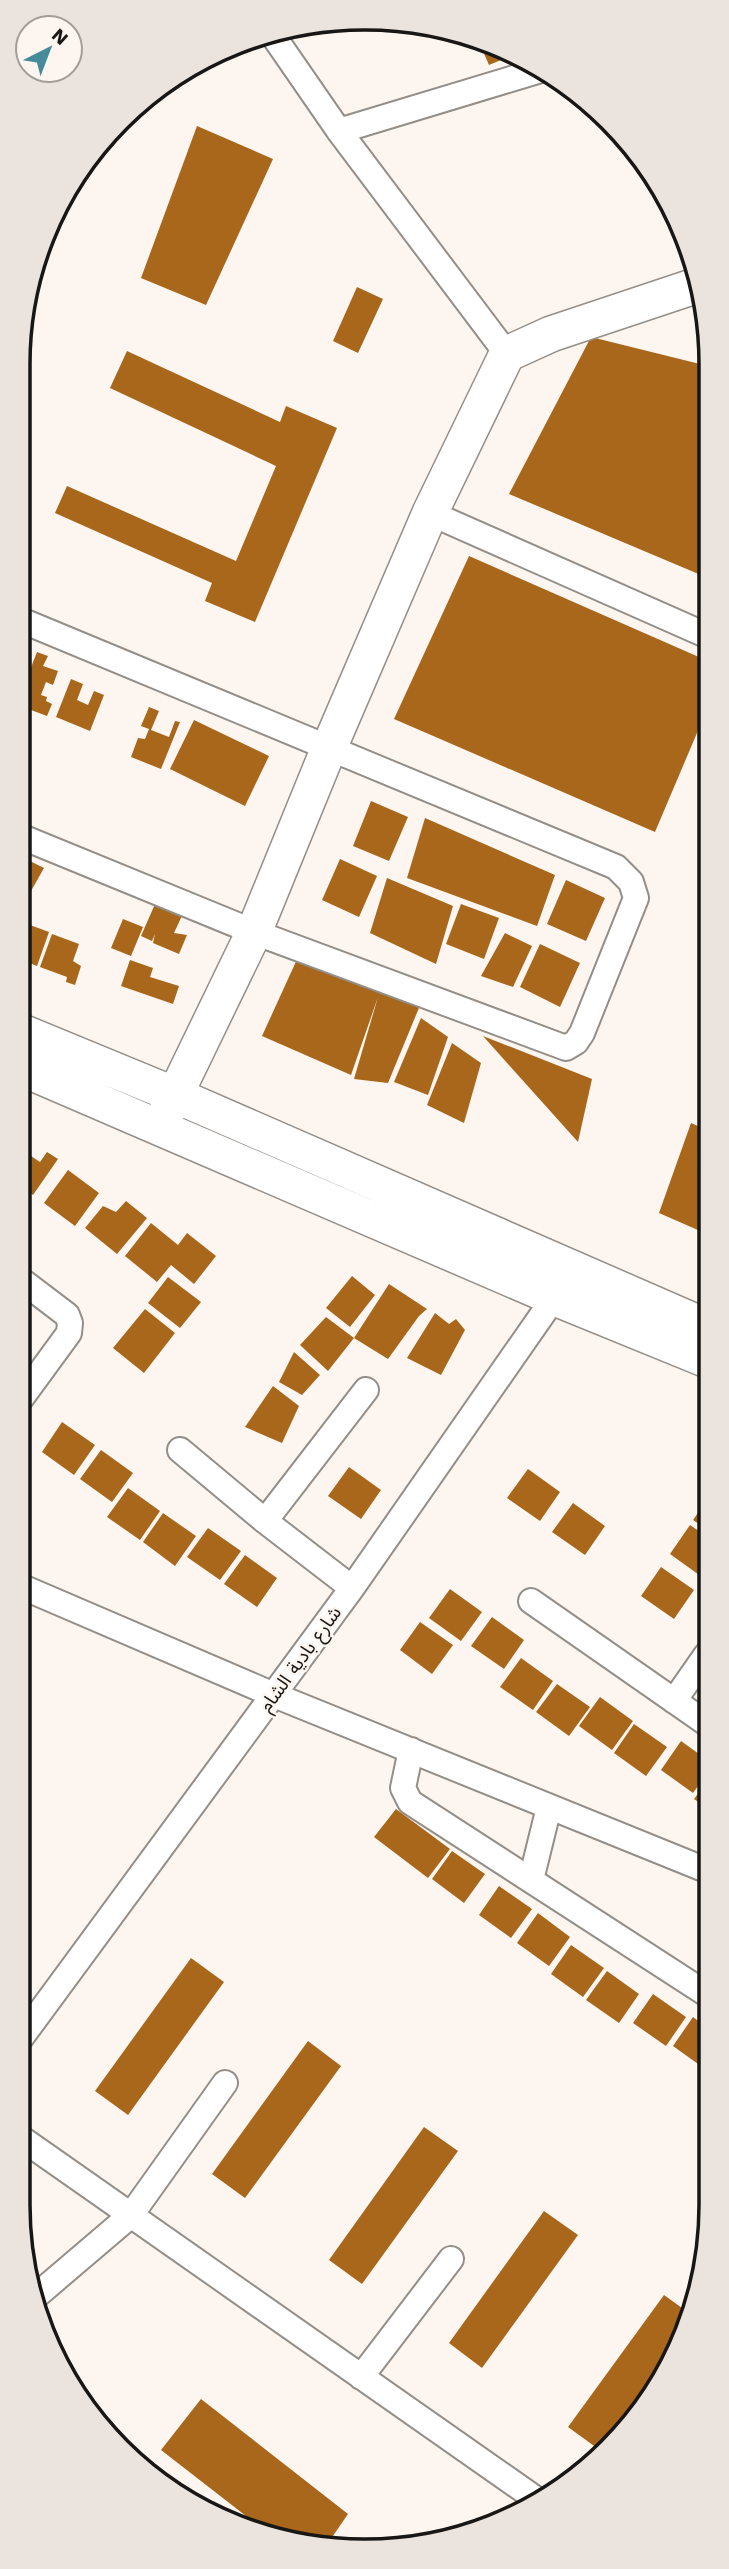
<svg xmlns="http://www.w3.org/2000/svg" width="729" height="2569" viewBox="0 0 729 2569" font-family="'Work Sans','Noto Sans Arabic',sans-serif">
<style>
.building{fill:#a8671b}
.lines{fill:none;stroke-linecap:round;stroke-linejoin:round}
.street-casing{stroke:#948e89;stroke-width:28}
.secondary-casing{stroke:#948e89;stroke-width:38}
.street{stroke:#fff;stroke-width:24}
.secondary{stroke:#fff;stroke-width:35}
.labels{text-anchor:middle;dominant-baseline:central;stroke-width:5;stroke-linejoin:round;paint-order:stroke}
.street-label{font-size:19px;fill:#191715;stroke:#fdf6f0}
.rim{fill:none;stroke:#191715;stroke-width:3.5}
</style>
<rect width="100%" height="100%" fill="#fdf6f0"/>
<path class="building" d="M 479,42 L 497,49 L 513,55 L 489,65 Z
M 197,126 L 273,159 L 206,305 L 141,278 Z
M 357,287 L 383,299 L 358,353 L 333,341 Z
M 591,337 L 708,366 L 708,578 L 509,494 Z
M 127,351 L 280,422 L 286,406 L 337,428 L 255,622 L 205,601 L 212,583 L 55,513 L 67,486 L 236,561 L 276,466 L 110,388 Z
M 469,556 L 708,661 L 708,707 L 655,832 L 394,719 Z
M 37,652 L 48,656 L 43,666 L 58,671 L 53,685 L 46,682 L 41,695 L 47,697 L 46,701 L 52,704 L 47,716 L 23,707 L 23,688 Z
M 71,679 L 83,684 L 77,700 L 88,705 L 94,691 L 104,695 L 90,731 L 56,717 Z
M 149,707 L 159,711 L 151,730 L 169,737 L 175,721 L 180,722 L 161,769 L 131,757 L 138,738 L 145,739 L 149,729 L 141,726 Z
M 194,720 L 269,756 L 245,806 L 170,769 Z
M 371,801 L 408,817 L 389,861 L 353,846 Z
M 425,818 L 555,875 L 537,926 L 407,878 Z
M 22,857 L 44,868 L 22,907 Z
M 340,859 L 377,876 L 359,917 L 322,900 Z
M 387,878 L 453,906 L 436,964 L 370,933 Z
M 566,880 L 605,898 L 586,941 L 547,924 Z
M 159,895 L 186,907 L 174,933 L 187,935 L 179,954 L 153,943 L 155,934 L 152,941 L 141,936 Z
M 461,904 L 499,918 L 484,959 L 446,944 Z
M 123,919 L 143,927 L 131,956 L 111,948 Z
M 22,922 L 49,932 L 37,966 L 22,960 Z
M 505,933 L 532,946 L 513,987 L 481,976 Z
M 52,934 L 79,944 L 73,961 L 81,966 L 75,985 L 66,982 L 67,977 L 40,967 Z
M 540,944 L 580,963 L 560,1007 L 520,987 Z
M 299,955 L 421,1003 L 388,1083 L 354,1079 L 378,997 L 351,1075 L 262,1036 Z
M 130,960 L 153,968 L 150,977 L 179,986 L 173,1004 L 121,986 Z
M 421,1018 L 448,1037 L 428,1095 L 394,1082 Z
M 483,1036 L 592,1079 L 578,1142 Z
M 452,1043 L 481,1063 L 464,1123 L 427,1105 Z
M 691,1123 L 707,1130 L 707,1234 L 659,1213 Z
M 47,1152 L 58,1159 L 33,1195 L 21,1187 L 21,1164 L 28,1154 L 40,1162 Z
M 68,1170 L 99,1193 L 75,1226 L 44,1203 Z
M 126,1201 L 147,1218 L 117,1254 L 85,1228 L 103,1206 L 116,1212 Z
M 151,1223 L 178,1245 L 187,1233 L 216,1256 L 194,1284 L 171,1265 L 157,1282 L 125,1256 Z
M 352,1276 L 375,1295 L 350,1327 L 326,1308 Z
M 168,1277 L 201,1302 L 180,1328 L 148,1303 Z
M 389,1284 L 427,1309 L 419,1316 L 388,1359 L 354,1338 Z
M 145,1309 L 175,1333 L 144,1373 L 113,1348 Z
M 435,1313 L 449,1324 L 456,1319 L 465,1330 L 441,1375 L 407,1358 Z
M 326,1317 L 354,1338 L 328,1371 L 300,1345 Z
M 294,1352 L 320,1375 L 302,1395 L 279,1382 Z
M 273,1386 L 299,1406 L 282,1443 L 245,1427 Z
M 62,1422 L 95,1445 L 74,1475 L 42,1452 Z
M 101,1450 L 133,1473 L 112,1502 L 80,1479 Z
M 349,1467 L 381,1490 L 361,1519 L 328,1496 Z
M 528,1469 L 560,1492 L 540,1521 L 507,1498 Z
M 128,1488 L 160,1511 L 140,1540 L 107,1517 Z
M 706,1501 L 706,1529 L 693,1520 Z
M 573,1503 L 605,1526 L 585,1555 L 552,1532 Z
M 163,1513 L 196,1536 L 175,1566 L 143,1542 Z
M 690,1525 L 706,1536 L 706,1571 L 702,1577 L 670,1554 Z
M 208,1528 L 241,1551 L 220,1580 L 187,1557 Z
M 245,1555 L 277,1578 L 257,1607 L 224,1584 Z
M 661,1567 L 694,1590 L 674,1619 L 641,1596 Z
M 450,1589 L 482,1612 L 461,1641 L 429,1618 Z
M 492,1617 L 524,1640 L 504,1669 L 471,1646 Z
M 420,1622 L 453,1645 L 432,1674 L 400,1650 Z
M 521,1658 L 553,1681 L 533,1710 L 500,1687 Z
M 557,1684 L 590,1707 L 569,1736 L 536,1712 Z
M 600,1697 L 633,1721 L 612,1750 L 579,1726 Z
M 634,1724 L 667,1747 L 646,1776 L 614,1753 Z
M 681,1741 L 706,1759 L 706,1775 L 693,1793 L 661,1770 Z
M 706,1783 L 706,1807 L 694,1799 Z
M 396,1809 L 450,1849 L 428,1878 L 374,1837 Z
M 452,1851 L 485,1874 L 464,1903 L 432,1879 Z
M 499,1886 L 532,1909 L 511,1938 L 479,1915 Z
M 538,1913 L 570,1937 L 549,1966 L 517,1943 Z
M 571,1945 L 604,1968 L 583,1997 L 551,1974 Z
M 191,1958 L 224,1982 L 128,2115 L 95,2091 Z
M 607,1971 L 639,1994 L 619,2023 L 586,2000 Z
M 653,1994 L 686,2017 L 666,2046 L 633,2023 Z
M 693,2017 L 705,2026 L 705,2069 L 673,2046 Z
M 308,2041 L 341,2066 L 245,2198 L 212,2174 Z
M 424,2127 L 458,2151 L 362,2284 L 329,2260 Z
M 544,2211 L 578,2235 L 482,2368 L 449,2343 Z
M 664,2295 L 689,2313 L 676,2348 L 601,2451 L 568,2427 Z
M 201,2399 L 348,2514 L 326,2546 L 264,2530 L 161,2450 Z"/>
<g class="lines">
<g class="street-casing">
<path id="street" d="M 272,34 L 339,131 L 507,354
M 339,131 L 544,69
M 430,513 L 708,636
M 22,837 L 254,932 L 566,1048 L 576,1042 L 582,1033 L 636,898 L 631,882 L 616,867 L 23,621
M 20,1400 L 69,1333 L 70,1323 L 67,1315 L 21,1280
M 180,1450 L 265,1521 L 352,1588
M 265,1521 L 366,1390
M 20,1586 L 274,1695 L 706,1870
M 531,1601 L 706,1723
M 674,1701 L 706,1655
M 411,1750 L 403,1788 L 410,1802 L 705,1993
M 531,1880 L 549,1807
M 18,2042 L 352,1588 L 563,1285
M 18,2136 L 536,2499
M 36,2296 L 131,2215 L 225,2083
M 361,2377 L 451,2259"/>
</g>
<g class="secondary-casing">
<path id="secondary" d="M 22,1032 L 175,1095 L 707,1327
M 21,1068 L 555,1298 L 707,1360
M 160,1126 L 254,932 L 329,748 L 430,513 L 507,354 L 551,334 L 698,285"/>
</g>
<use href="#street" class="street"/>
<use href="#secondary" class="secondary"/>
</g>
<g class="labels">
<g class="street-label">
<text transform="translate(300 1659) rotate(-54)">شارع بادية الشام</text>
</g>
</g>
<path d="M0 0H729V2569H0ZM364 30H365A334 334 0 0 1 699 364V2205A334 334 0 0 1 365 2539H364A334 334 0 0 1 30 2205V364A334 334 0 0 1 364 30Z" fill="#ebe4de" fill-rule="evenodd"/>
<path class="rim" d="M364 30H365A334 334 0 0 1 699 364V2205A334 334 0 0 1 365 2539H364A334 334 0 0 1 30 2205V364A334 334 0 0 1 364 30Z"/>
<g transform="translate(49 49) rotate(42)"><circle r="33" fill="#fdf6f0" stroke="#a29d98" stroke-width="2"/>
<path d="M0-5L12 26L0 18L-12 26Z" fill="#478a99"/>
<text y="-10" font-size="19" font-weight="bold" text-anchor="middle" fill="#191715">N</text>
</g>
</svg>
